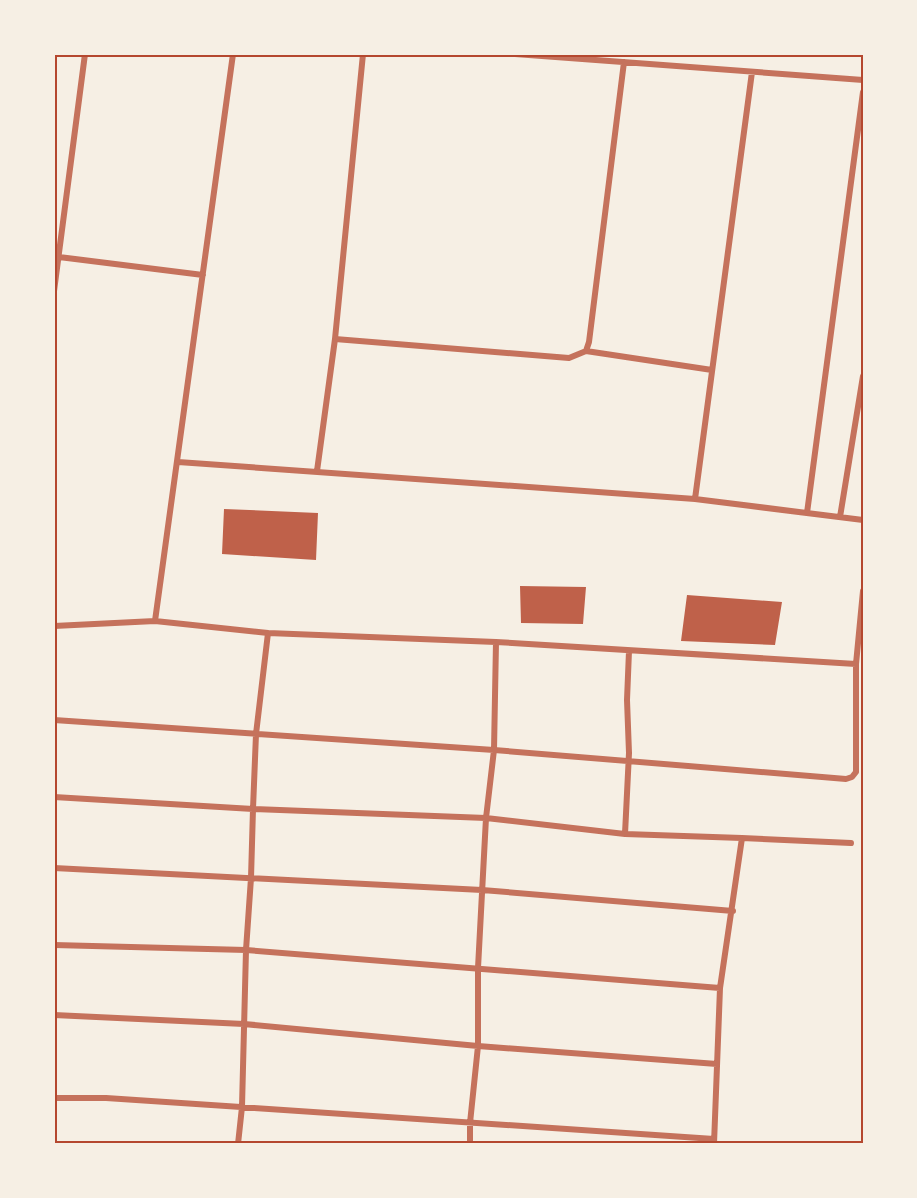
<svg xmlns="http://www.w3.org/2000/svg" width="917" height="1198" viewBox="0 0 917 1198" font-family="Raleway,sans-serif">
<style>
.building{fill:#bf614a}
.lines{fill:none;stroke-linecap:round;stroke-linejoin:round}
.minor{stroke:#c5725c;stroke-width:6}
.neatline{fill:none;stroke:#b5482f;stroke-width:2}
</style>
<rect width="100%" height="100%" fill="#f6efe4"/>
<path class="building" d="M 224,509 L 318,513 L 316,560 L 222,554 Z
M 520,586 L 586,587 L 583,624 L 521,623 Z
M 687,595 L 782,602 L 775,645 L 681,641 Z"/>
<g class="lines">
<path class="minor" d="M 515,54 L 863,80
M 59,257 L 203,275
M 54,291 L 85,54
M 335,339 L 569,358 L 586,351 L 589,342 L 624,62
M 586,351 L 712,370
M 178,462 L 695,499 L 863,520
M 317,471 L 335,339 L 363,54
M 695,499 L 752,72
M 807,513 L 863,92
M 840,517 L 863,376
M 155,621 L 233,54
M 54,626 L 155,621 L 268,633 L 496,642 L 856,664
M 629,651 L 627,700 L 629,753 L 625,834 L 742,838 L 720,988 L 714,1144
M 54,720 L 494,750 L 846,779 L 852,777 L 856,772 L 856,664 L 863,591
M 54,797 L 253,809 L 256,734 L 268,633
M 625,834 L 486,818 L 253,809 L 251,878 L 246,950 L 720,988
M 742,838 L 851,843
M 54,868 L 482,890 L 733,911
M 54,945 L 246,950 L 242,1107 L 238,1144
M 54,1015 L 244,1024 L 478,1046 L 717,1064
M 54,1098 L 106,1098 L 714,1139
M 470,1144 L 470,1123 L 478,1046 L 478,968 L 486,818 L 494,750 L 496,642"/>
</g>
<rect width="917" height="1198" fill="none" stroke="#f6efe4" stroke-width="111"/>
<rect x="56" y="56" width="806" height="1086" class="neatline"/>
</svg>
